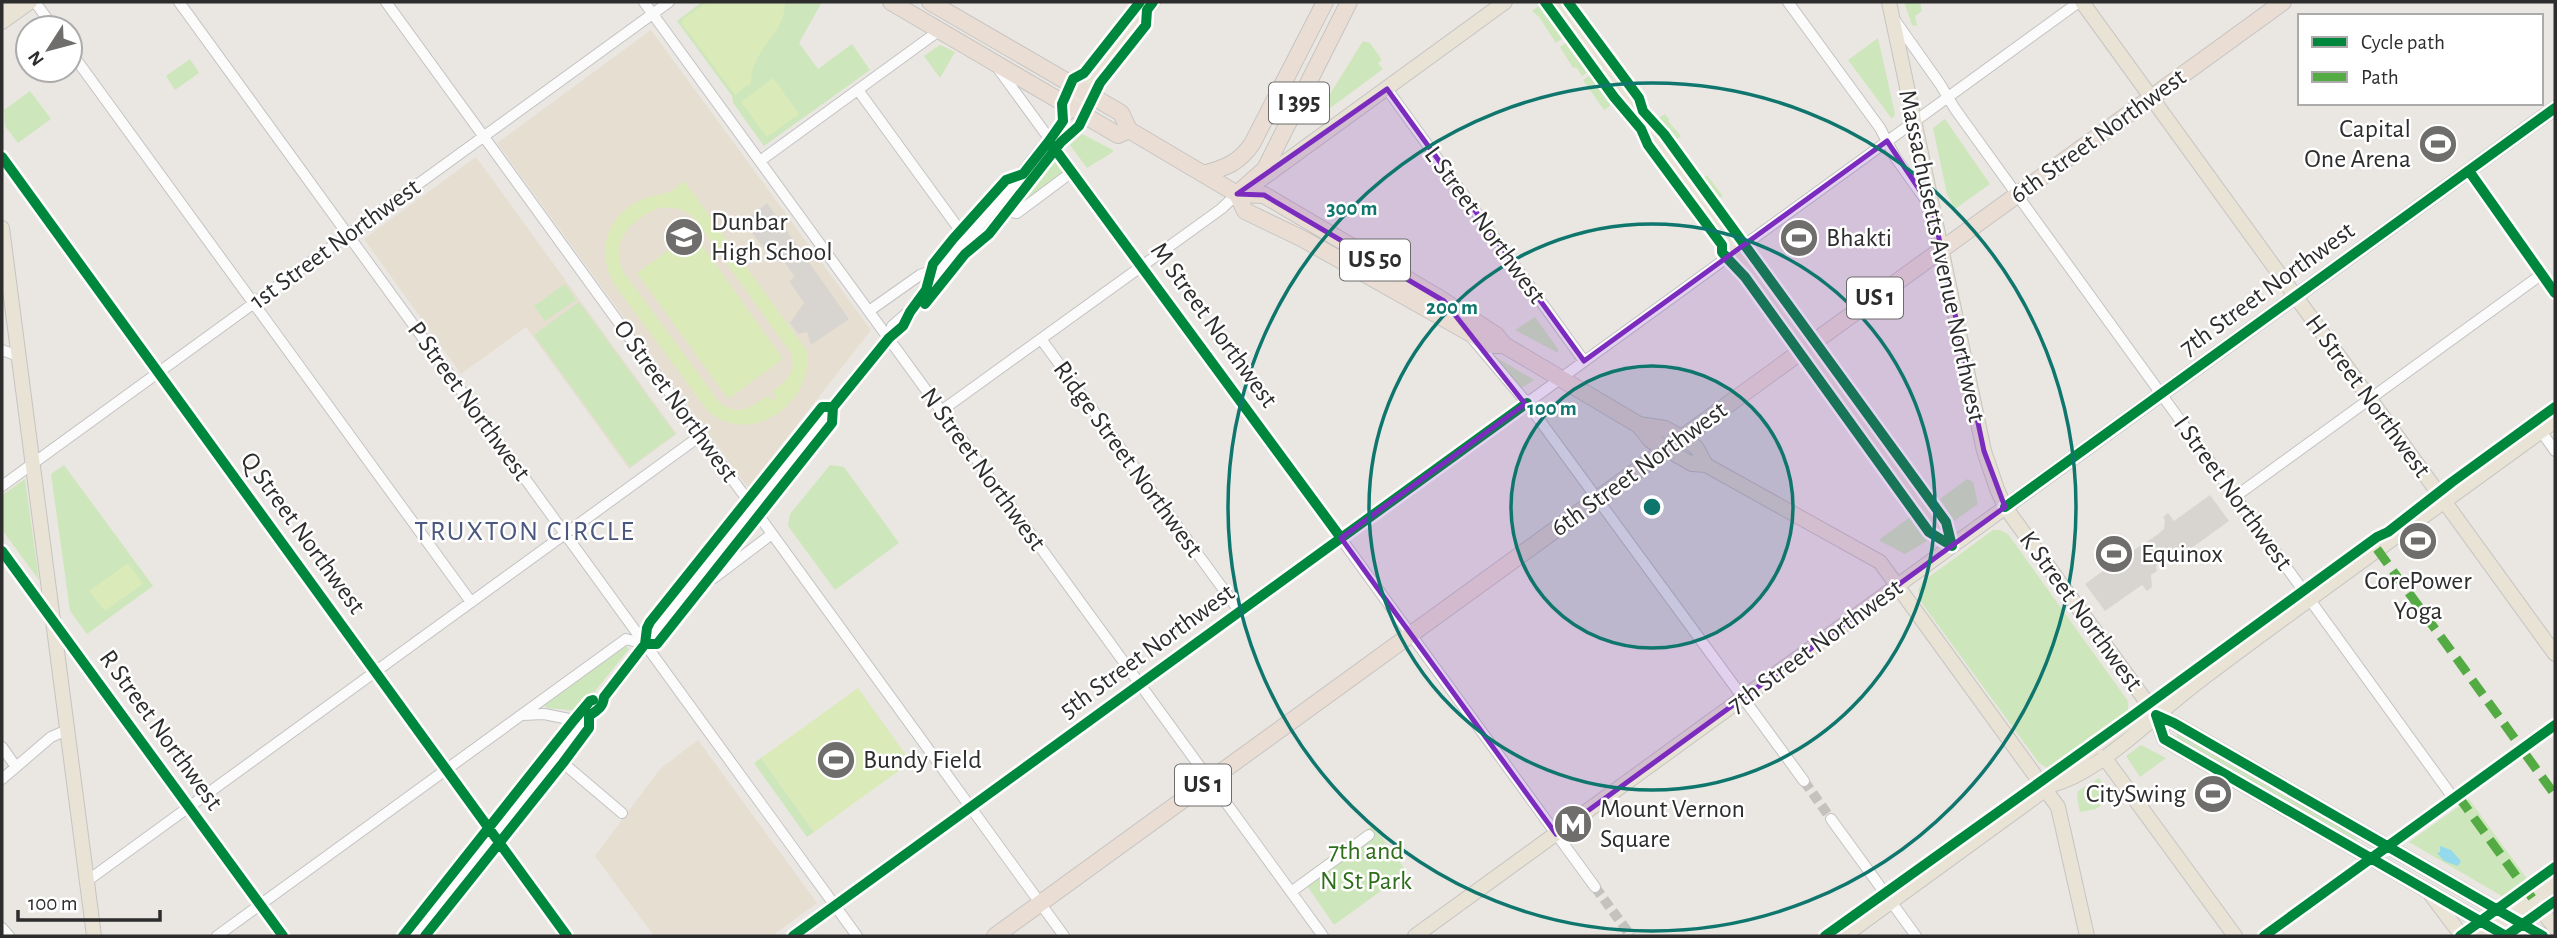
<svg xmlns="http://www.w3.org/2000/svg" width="2557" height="938" viewBox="0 0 2557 938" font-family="'Alegreya Sans',sans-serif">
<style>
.education{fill:#e5ded1}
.green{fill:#cee6bb}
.pitch{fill:#daeab9;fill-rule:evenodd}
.plaza{fill:#d8d5d1}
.water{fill:#95daec}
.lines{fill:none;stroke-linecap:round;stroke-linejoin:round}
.minor-tunnel{stroke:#c4c2be;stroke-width:10;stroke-dasharray:10 5;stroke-linecap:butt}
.minor-casing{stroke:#c4c3c3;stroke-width:12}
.major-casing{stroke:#c6c4c3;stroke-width:16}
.highway-casing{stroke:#c6c4c3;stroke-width:18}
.minor{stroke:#fcfbfb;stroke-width:10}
.major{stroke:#e8e3d4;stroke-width:14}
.highway{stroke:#eaded4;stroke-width:16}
.quiet{stroke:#54ab44;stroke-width:9;stroke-dasharray:18 9;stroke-linecap:butt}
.cycleway-casing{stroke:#fff;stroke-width:15}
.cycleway{stroke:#00873e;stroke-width:10}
.marked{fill:#7b2cbf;fill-opacity:0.2;stroke:#7b2cbf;stroke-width:5;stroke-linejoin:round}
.ring{fill:none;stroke:#0f766e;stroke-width:3.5}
.labels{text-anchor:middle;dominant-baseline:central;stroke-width:5;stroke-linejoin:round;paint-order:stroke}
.shield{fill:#fff;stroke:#6c6c6c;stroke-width:2}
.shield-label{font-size:24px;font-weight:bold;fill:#2d2d2d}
.poi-label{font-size:26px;fill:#2d2d2d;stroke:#fff;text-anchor:start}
.street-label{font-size:26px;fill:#2d2d2d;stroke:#fff}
.park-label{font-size:26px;fill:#2e6d19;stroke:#fff}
.neighbourhood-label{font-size:28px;letter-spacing:2px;fill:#4b577f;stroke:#fff}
.centre{fill:#0f766e;stroke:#fff;stroke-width:3.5}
.ring-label{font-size:21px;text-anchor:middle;font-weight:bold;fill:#0f766e;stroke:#fff;stroke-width:5;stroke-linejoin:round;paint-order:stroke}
</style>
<rect width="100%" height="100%" fill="#eae7e2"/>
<path class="education" d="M 651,30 L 871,330 L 748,488 L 497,143 Z
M 476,157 L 677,434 L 629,469 L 526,327 L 461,374 L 364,239 Z
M 698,740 L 817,903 L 772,936 L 654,936 L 595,856 L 660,769 Z"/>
<path class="green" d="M 702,2 L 822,2 L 799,43 L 818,69 L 852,44 L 870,70 L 764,146 L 733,103 L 732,96 L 677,21 Z
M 1904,2 L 1920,2 L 1922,11 L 1915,16 L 1917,26 L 1912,25 Z
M 1540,5 L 1563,38 L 1556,43 L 1539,17 L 1532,11 Z
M 1878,38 L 1895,114 L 1892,119 L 1848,60 Z
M 1363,41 L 1370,43 L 1382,60 L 1378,63 L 1383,69 L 1314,120 Z
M 1567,42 L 1588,72 L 1582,76 L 1576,67 L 1573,68 L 1560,47 Z
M 940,45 L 955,52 L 940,78 L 924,56 Z
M 190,59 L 199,73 L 175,90 L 166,76 Z
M 1590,75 L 1610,103 L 1610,106 L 1604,110 L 1583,80 Z
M 30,91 L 51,119 L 18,143 L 5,126 L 4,110 Z
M 1665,114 L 1669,119 L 1668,121 L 1681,136 L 1674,142 L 1660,122 L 1660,117 Z
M 1945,119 L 1990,184 L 1955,209 L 1947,194 L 1933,128 Z
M 1082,134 L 1113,150 L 1113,152 L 1087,168 L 1070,145 Z
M 1054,158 L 1065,171 L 1014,211 L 1011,207 L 1048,160 Z
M 1707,175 L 1723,196 L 1716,200 L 1701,179 Z
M 565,284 L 576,300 L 545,321 L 534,306 Z
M 579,302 L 675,434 L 630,467 L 534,335 Z
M 1535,317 L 1558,349 L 1558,353 L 1515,330 Z
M 1486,351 L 1534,380 L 1519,390 Z
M 64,465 L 153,586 L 87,634 L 70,611 L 51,474 Z
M 830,465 L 844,467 L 899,543 L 835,590 L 788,526 L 790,514 Z
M 25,479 L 39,580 L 2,530 L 2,495 Z
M 1967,479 L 1973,482 L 1978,504 L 1954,521 L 1940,499 Z
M 1910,517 L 1927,541 L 1905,554 L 1880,541 L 1880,539 Z
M 1993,530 L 2000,530 L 2008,534 L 2128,701 L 2128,713 L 2063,765 L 2047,768 L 2039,763 L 1921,602 L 1918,591 L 1922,582 Z
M 626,646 L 629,649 L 579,711 L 547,708 L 544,705 Z
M 2177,734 L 2356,836 L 2357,841 L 2176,739 Z
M 2141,745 L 2166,758 L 2140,777 L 2126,756 Z
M 761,758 L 814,832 L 807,837 L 754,763 Z
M 2099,778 L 2113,796 L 2096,809 L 2080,812 L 2077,797 L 2078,791 Z
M 2469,799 L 2530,883 L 2507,899 L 2409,842 Z
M 1373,825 L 1407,872 L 1334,925 L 1301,877 Z"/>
<path class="pitch" d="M 707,2 L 785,2 C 786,35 750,50 751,83 L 735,95 L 682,24 L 683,19 Z
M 773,78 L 799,114 L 767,137 L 741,102 Z
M 684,181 L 807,351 C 814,403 751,448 708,411 L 614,284 C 596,252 606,217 640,200 C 648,196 657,196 666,193 C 673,191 679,185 684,181 ZM 659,208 C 673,207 684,208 694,218 L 791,353 C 797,373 786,382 772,392 L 777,397 L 765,404 L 771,400 L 768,395 C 750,408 738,417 719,402 L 624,273 C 608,242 631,219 659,208 Z
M 693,233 L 783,359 L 728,399 L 637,273 Z
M 128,563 L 143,584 L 105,611 L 89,591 Z
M 858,688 L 911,762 L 814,832 L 761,758 Z"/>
<path class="plaza" d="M 767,203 L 849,319 L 811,345 L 807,332 L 798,334 L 790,323 L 804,303 L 789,281 L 795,277 L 774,248 L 764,248 L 744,223 Z
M 2210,495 L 2229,521 L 2193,547 L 2197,554 L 2192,557 L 2181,554 L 2175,558 L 2171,555 L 2156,566 L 2157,571 L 2151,575 L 2152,587 L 2147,591 L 2142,585 L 2105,611 L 2085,584 L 2122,557 L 2117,549 L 2122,546 L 2125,549 L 2134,550 L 2157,535 L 2164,529 L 2165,520 L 2163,517 L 2168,513 L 2174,521 Z"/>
<path class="water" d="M 2440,846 L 2451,850 L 2461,861 L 2458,866 L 2444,861 L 2437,853 L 2440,852 Z"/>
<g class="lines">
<path class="minor-tunnel" d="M 1804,781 L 1831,819
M 1595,887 L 1631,936"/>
<g class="minor-casing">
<path id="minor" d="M 35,2 L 54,28
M 179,2 L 857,936
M 386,2 L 1064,936
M 644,2 L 1323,936
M 1788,2 L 1880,128 L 1895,157 L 1930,206
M 1894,19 L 1940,84 L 1955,109 L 2454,799
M 70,51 L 471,602
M 997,67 L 1595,887
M 1387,89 L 1584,361
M 858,90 L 967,240
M 2,157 L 567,936
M 760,161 L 940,30
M 2469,171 L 2555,293
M 1002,210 L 1017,213 L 1072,172
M 869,311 L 920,275 L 941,267
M 889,338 L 892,326 L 907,313
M 1472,338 L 1527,403 L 1804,781
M 1041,339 L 1240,612
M 2,350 L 18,356
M 941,411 L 1221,209 L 1237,194
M 2541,431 L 2555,451
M 2,486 L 669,2
M 2236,496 L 2542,274
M 2,551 L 283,936
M 690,591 L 715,577 L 772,534
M 522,715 L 544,714 L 584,722
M 589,716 L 595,703 L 604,697 L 877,352 L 903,326 L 910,312 L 942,267 L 981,224 L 1072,109
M 2,747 L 16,767
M 556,757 L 622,813
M 2,779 L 51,737 L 67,730
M 1831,819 L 1916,936
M 87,881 L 700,436
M 1291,892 L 1369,835
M 2,928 L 9,936
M 217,936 L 626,639 L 645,644
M 415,936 L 584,722 L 595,712
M 793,936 L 2079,2
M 2264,936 L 2555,725"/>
</g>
<g class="major-casing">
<path id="major" d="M 1558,2 L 1952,546
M 1889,2 L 1984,451 L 1997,489 L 2005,507 L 2156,715 L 2164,739 L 2506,936
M 2082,2 L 2555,654
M 2,8 L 10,2
M 2,22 L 30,2
M 1072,109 L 1153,2
M 1259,181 L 1505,2
M 2,228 L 94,936
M 1681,438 L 1696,447 L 1706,465
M 1666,449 L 1692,464 L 1706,465 L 1880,562 L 2058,807 L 2087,936
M 2156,715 L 2174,723 L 2543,936
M 2104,757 L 2235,936
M 2051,785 C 2100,773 2156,713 2198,682 C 2316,593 2436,508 2555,421
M 2431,895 L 2462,936
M 2533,899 L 2555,928
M 1415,936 L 2555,108
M 1844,936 L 2046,789 L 2062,771 L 2149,706
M 2482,936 L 2555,883"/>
</g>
<g class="highway-casing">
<path id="highway" d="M 891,2 L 1118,135 L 1129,130
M 930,2 L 1121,113 L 1129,130 L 1237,194 L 1264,195 L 1439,298 L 1496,335 L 1504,345 L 1639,425 L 1651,440 L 1666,449
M 1203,174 C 1225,168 1239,163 1252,144 L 1325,2
M 1237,194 L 1245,211 L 1303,239 L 1491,345 L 1504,345
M 1237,194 L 1265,169 L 1349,2
M 1639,425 L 1665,429 L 1681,438
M 995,936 L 2283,2"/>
</g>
<use href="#minor" class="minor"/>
<use href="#major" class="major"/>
<use href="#highway" class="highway"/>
<path class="quiet" d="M 2377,549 L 2518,743
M 2526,755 L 2555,795
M 2458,796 L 2533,899"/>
<g class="cycleway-casing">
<path id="cycleway" d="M 1545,2 L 1614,97 L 1641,129 L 1648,145 L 1722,245 L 1722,252 L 1727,258 L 1745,277 L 1929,532 L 1952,546
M 1568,2 L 1639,98 L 1643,111 L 1664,134 L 1946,522 L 1952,546
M 1049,141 L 1341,538
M 2,157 L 567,936
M 2469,171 L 2555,293
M 925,304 L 965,254 L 989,234 L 1061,142 L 1079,126 L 1100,83 L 1146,25 L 1147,10 L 1153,2
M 833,407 L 889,338 L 903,326 L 910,312 L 926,290 L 933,264 L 953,239 L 1006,180 L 1023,174 L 1049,141 L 1063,121 L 1062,104 L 1073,79 L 1084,73 L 1140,2
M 2005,507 L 2555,108
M 2,551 L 283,936
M 645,644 L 657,644 L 832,423 L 833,407
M 645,644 L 647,628 L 650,622 L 822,407 L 833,407
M 2156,715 L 2164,739 L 2506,936 L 2555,901
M 2156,715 L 2174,723 L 2543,936
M 403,936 L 574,720 L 590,701 L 593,700
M 425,936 L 563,763 L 589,728 L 589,716 C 597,710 603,708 604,697 L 645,644
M 793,936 L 1527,403
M 1825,936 L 2128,719 L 2377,537 L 2388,532 L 2452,482 L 2555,407
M 2264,936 L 2555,725
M 2460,936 L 2555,867"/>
</g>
<use href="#cycleway" class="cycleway"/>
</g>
<path class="marked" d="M 1387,89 L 1584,361 L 1887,141 L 1933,210 L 1984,451 L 2005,507 L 1556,834 L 1341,538 L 1525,404 L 1444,301 L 1264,195 L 1237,194 Z"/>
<circle cx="1652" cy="507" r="141" fill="#0f766e" fill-opacity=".12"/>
<g class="ring">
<circle cx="1652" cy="507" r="141"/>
<circle cx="1652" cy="507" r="283"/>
<circle cx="1652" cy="507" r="424"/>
</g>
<defs>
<g id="stadium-disc" transform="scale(2.0125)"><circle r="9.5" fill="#6f6e6c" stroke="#fff"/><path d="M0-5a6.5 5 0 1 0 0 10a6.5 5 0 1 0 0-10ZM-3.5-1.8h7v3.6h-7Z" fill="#fff"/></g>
<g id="school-disc" transform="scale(2.0125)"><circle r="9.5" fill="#6f6e6c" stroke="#fff"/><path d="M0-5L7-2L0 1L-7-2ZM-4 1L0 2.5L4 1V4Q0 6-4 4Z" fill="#fff"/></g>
<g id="metro-disc" transform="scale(2.0125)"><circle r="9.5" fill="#6f6e6c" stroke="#fff"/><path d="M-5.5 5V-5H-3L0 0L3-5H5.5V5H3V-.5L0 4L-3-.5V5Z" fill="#fff"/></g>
</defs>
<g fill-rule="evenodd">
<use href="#stadium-disc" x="2438" y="144"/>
<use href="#school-disc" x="684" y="237"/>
<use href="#stadium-disc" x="1799" y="238"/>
<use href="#stadium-disc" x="2418" y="541"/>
<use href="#stadium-disc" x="2114" y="554"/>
<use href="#stadium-disc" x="836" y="760"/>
<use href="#stadium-disc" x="2213" y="794"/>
<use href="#metro-disc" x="1573" y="824"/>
</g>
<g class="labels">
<g class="shield">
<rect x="1269" y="82.5" width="60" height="41" rx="5"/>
<rect x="1340" y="239.5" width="70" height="41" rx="5"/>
<rect x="1847" y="277.5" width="56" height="41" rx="5"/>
<rect x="1175" y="764.5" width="56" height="41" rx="5"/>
</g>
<g class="shield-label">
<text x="1299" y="103">I 395</text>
<text x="1375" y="260">US 50</text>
<text x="1875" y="298">US 1</text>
<text x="1203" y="785">US 1</text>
</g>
<g class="poi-label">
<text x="2411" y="129" text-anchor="end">Capital<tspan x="2411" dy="30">One Arena</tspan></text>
<text x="711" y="222">Dunbar<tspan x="711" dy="30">High School</tspan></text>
<text x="1826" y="238">Bhakti</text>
<text x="2141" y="554">Equinox</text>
<text x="2418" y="581" text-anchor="middle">CorePower<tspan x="2418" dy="30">Yoga</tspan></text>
<text x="863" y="760">Bundy Field</text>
<text x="2186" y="794" text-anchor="end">CitySwing</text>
<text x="1600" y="809">Mount Vernon<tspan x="1600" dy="30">Square</tspan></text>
</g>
<g class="street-label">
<text transform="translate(2098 136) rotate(-36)">6th Street Northwest</text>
<text transform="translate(1485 225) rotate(54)">L Street Northwest</text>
<text transform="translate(335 244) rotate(-36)">1st Street Northwest</text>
<text transform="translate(1942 256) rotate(78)">Massachusetts Avenue Northwest</text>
<text transform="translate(2267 289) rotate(-36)">7th Street Northwest</text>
<text transform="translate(1214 325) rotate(54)">M Street Northwest</text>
<text transform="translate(2368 396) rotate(54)">H Street Northwest</text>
<text transform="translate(469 401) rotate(54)">P Street Northwest</text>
<text transform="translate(676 401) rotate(54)">O Street Northwest</text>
<text transform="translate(1128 459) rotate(54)">Ridge Street Northwest</text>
<text transform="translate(983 469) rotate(54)">N Street Northwest</text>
<text transform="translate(1639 469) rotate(-36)">6th Street Northwest</text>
<text transform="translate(2233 493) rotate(54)">I Street Northwest</text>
<text transform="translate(303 533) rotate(54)">Q Street Northwest</text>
<text transform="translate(2081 611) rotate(54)">K Street Northwest</text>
<text transform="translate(1815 646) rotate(-36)">7th Street Northwest</text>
<text transform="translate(1147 651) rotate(-36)">5th Street Northwest</text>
<text transform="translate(161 730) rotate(54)">R Street Northwest</text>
</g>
<g class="park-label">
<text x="1366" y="851">7th and<tspan x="1366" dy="30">N St Park</tspan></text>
</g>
<g class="neighbourhood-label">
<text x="525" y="532">TRUXTON CIRCLE</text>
</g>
</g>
<circle cx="1652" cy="507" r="10" class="centre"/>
<g class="ring-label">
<text x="1352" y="215">300 m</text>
<text x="1452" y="314">200 m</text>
<text x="1552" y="415">100 m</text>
</g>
<rect width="2557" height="938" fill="none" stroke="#2d2d2d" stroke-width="7"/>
<rect x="2298" y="14" width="245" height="91" fill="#ffffff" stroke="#ababab" stroke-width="2"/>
<rect x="2312" y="37" width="35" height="10" fill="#00873e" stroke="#ababab" stroke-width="2"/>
<text x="2361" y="49" font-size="21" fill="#2d2d2d">Cycle path</text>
<rect x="2312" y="72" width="35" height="10" fill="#54ab44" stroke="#ababab" stroke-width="2"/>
<text x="2361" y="84" font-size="21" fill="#2d2d2d">Path</text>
<g transform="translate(49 49) rotate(234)"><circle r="33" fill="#ffffff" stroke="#ababab" stroke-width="2"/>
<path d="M0-5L12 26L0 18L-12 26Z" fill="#6f6e6c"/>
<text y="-10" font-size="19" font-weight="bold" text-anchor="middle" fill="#2d2d2d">N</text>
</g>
<path d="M18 910v10h142v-10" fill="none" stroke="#2d2d2d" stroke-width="3.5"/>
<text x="28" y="910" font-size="21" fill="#2d2d2d" stroke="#ffffff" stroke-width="5" paint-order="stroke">100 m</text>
</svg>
